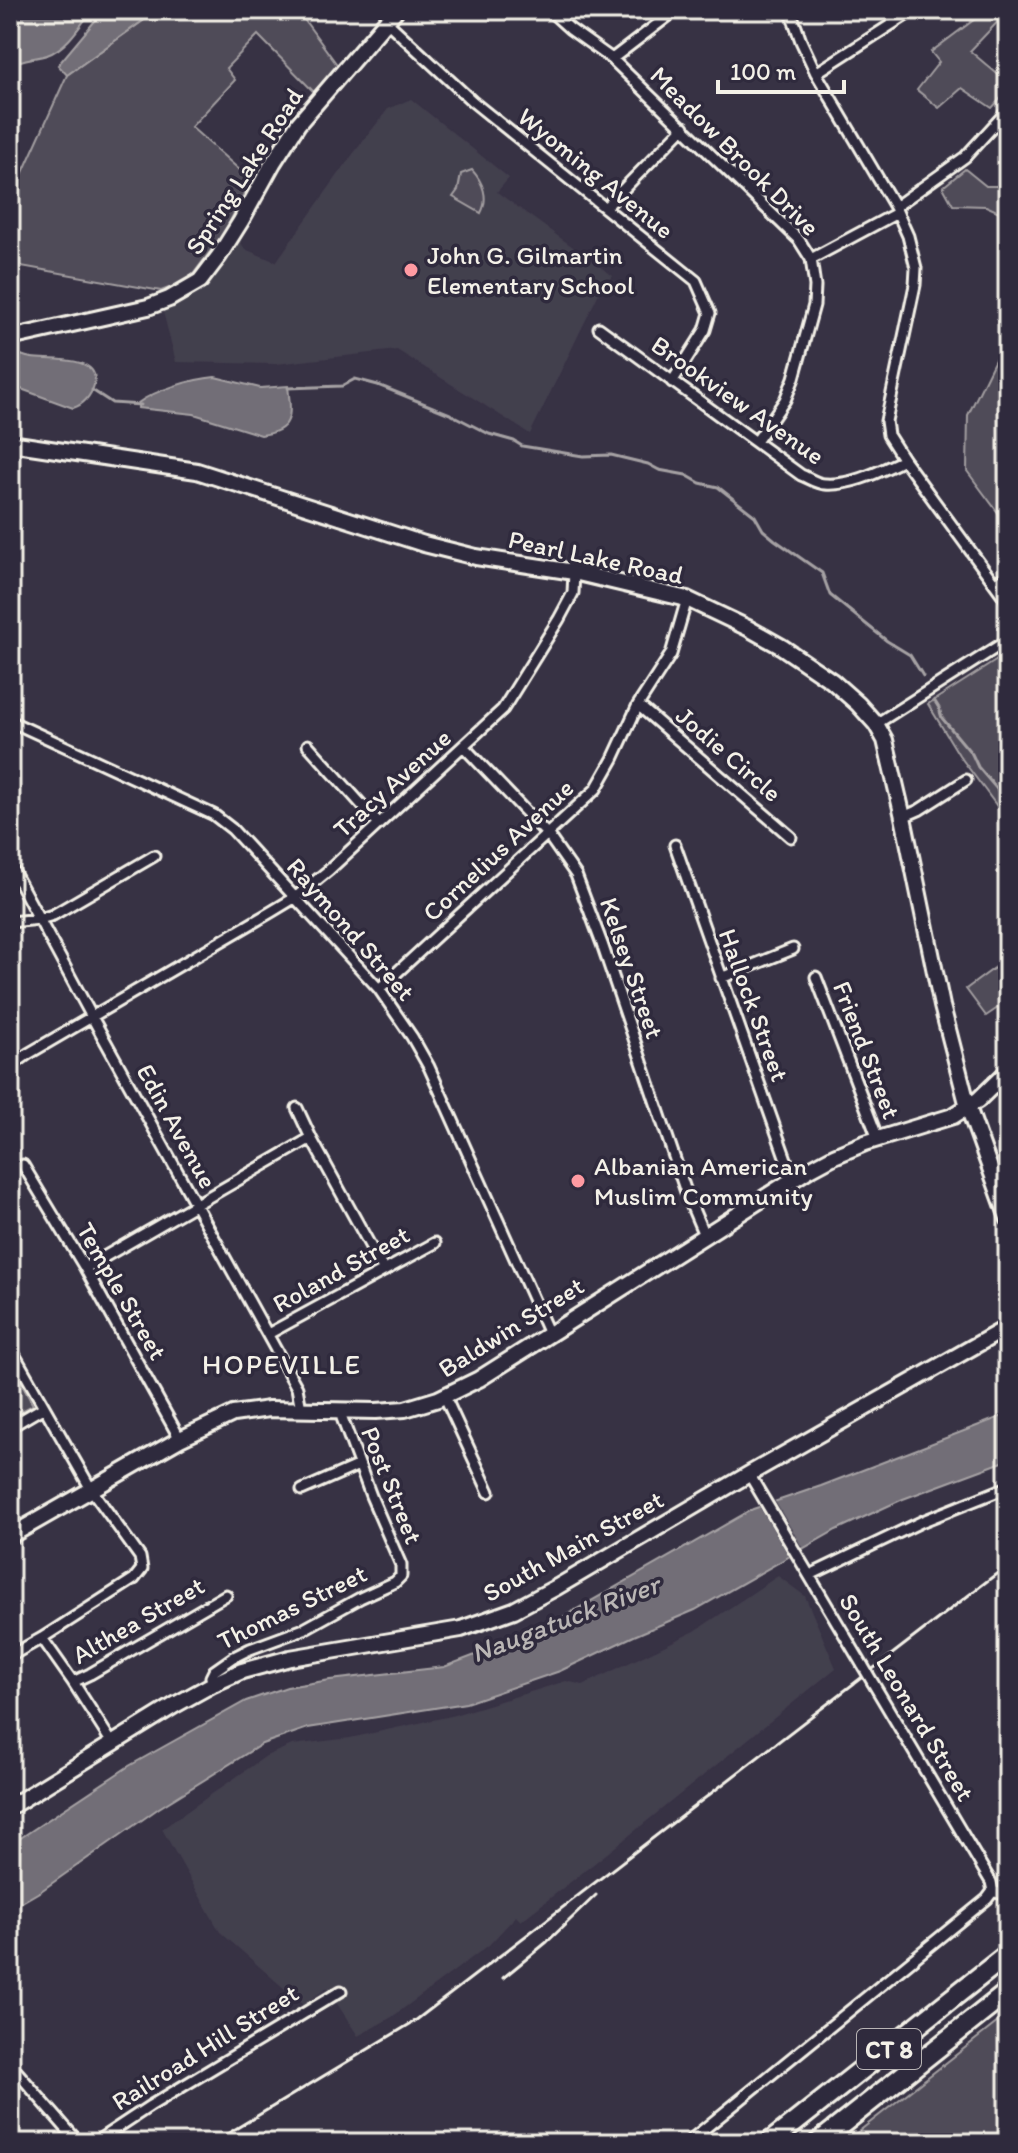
<svg xmlns="http://www.w3.org/2000/svg" width="1018" height="2153" viewBox="0 0 1018 2153" font-family="Itim,sans-serif">
<style>
.built{fill:#433f4e}
.green{fill:#504b59;stroke:#a29ea0;stroke-width:2}
.water{fill:#726e77;stroke:#a6a2a4;stroke-width:2}
.pier{fill:#373244}
.lines{fill:none;stroke-linecap:round;stroke-linejoin:round}
.stream{stroke:#a6a2a4;stroke-width:3}
.street-casing{stroke:#f4f1e8;stroke-width:15}
.secondary-casing{stroke:#f4f1e8;stroke-width:20}
.primary-casing{stroke:#f4f1e8;stroke-width:20}
.highway-casing{stroke:#f4f1e8;stroke-width:24}
.street{stroke:#2f2a3d;stroke-width:9}
.secondary{stroke:#2f2a3d;stroke-width:14}
.primary{stroke:#2f2a3d;stroke-width:14}
.highway{stroke:#2f2a3d;stroke-width:18}
.rail{stroke:#f4f1e8;stroke-width:3}
.street-bridge-casing{stroke:#f4f1e8;stroke-width:15;stroke-linecap:butt}
.street-bridge{stroke:#2f2a3d;stroke-width:9}
.poi-dot{fill:#ff9aa2;stroke:#2f2a3d;stroke-width:3}
.labels{text-anchor:middle;dominant-baseline:central;stroke-width:7;stroke-linejoin:round;paint-order:stroke}
.shield{fill:#2f2a3d;stroke:#b9b5b5;stroke-width:2}
.shield-label{font-size:24px;font-weight:bold;fill:#f4f1e8}
.street-label{font-size:26px;fill:#f4f1e8;stroke:#2f2a3d}
.poi-label{font-size:26px;fill:#f4f1e8;stroke:#2f2a3d;text-anchor:start}
.neighbourhood-label{font-size:28px;letter-spacing:2px;fill:#f4f1e8;stroke:#2f2a3d}
.water-label{font-size:28px;font-style:italic;fill:#bab6b5;stroke:#2f2a3d}
</style>
<rect width="100%" height="100%" fill="#373244"/>
<filter id="ink" filterUnits="userSpaceOnUse"><feTurbulence type="fractalNoise" baseFrequency=".0125" numOctaves="2"/><feDisplacementMap in="SourceGraphic" scale="16" xChannelSelector="R" yChannelSelector="G"/><feConvolveMatrix kernelMatrix="1 2 1 2 8 2 1 2 1" color-interpolation-filters="sRGB"/></filter>
<g filter="url(#ink)">
<path class="built" d="M 411,99 L 509,178 L 497,192 L 613,276 L 598,295 L 530,434 L 397,350 L 276,364 L 176,362 L 162,308 L 185,298 L 206,282 L 221,266 L 240,238 L 241,243 L 245,249 L 276,262 L 353,154 L 388,109 Z
M 778,1576 L 805,1596 L 836,1668 L 615,1847 L 521,1921 L 516,1916 L 489,1945 L 392,2017 L 358,2036 L 327,1988 L 303,2005 L 220,1932 L 162,1829 L 266,1756 L 292,1745 L 350,1738 L 451,1716 L 566,1681 L 583,1685 L 695,1631 Z"/>
<path class="green" d="M 173,10 L 297,10 L 338,66 L 314,92 L 258,35 L 226,68 L 235,80 L 191,127 L 251,180 L 224,233 L 188,281 L 161,291 L 10,264 L 10,201 L 67,75 L 147,18 Z
M 987,10 L 1008,11 L 970,51 L 1008,83 L 1008,90 L 992,108 L 962,88 L 939,108 L 917,90 L 939,62 L 931,52 Z
M 965,169 L 986,186 L 1008,186 L 1008,216 L 986,206 L 953,205 L 943,187 Z
M 472,170 C 483,182 489,198 481,213 L 453,197 L 458,190 L 461,174 Z
M 1008,333 L 1008,526 L 967,471 L 968,415 Z
M 1008,653 L 1008,821 L 959,755 L 928,704 Z
M 1008,958 L 1008,1001 L 986,1016 L 966,989 Z
M 10,1362 L 33,1405 L 10,1417 Z
M 1008,2014 L 1008,2143 L 844,2143 Z"/>
<path class="water" d="M 10,10 L 92,10 C 80,26 67,48 47,55 C 34,59 21,58 10,66 Z
M 104,10 L 173,10 L 147,18 L 67,75 L 58,65 Z
M 13,352 C 19,354 25,357 32,358 C 48,361 102,354 94,385 C 91,396 83,405 73,408 L 10,385 L 10,353 Z
M 215,377 L 260,388 L 288,386 C 291,413 295,431 261,435 L 194,414 L 138,408 L 138,403 C 155,390 193,379 215,377 Z
M 1008,1414 L 1008,1460 L 903,1499 L 836,1530 L 695,1610 L 634,1636 L 560,1671 L 466,1703 L 308,1728 L 262,1744 L 159,1808 L 41,1891 L 10,1909 L 10,1845 L 129,1766 L 246,1701 L 287,1687 L 330,1680 L 444,1667 L 538,1631 L 753,1509 L 821,1486 Z"/>
<path class="pier" d="M 773,1498 L 805,1552 L 791,1560 L 757,1503 Z"/>
<g class="lines">
<path class="stream" d="M 288,388 L 342,386 L 355,379 L 378,385 L 450,414 L 489,434 L 514,441 L 522,446 L 583,456 L 611,455 L 648,464 L 659,470 L 686,475 L 700,483 L 718,487 L 755,516 L 763,530 L 775,540 L 822,573 L 830,595 L 887,641 L 910,655 L 923,676
M 92,390 L 112,403 L 141,405
M 934,700 L 939,708 L 942,718 L 972,754 L 978,767 L 1008,802"/>
<g class="street-casing">
<path id="street" d="M 549,10 L 570,29 L 612,59 L 799,240 L 811,259 L 815,286 L 814,305 L 794,378 L 785,400 L 756,442
M 790,10 L 801,41 L 816,73 L 895,207 L 908,236 L 916,268 L 915,285 L 886,421 L 888,435 L 904,460 L 1008,602
M 386,21 L 472,101 L 696,281 L 710,313 L 705,330 L 672,382
M 612,59 L 676,10
M 816,73 L 914,10
M 895,207 L 965,157 L 1008,110
M 605,208 L 684,127
M 811,259 L 897,213
M 599,328 L 801,475 C 809,478 817,484 825,484 C 852,486 880,471 904,460
M 995,583 L 1008,575
M 638,705 L 791,837
M 10,721 L 214,815 L 232,829 L 379,989 L 412,1037 L 429,1067 L 549,1334
M 876,724 L 1008,640
M 308,745 L 379,824
M 464,747 L 548,835 L 576,875 L 602,944 L 687,1195 L 704,1235
M 903,817 L 919,810 L 966,780
M 675,845 L 793,1179
M 10,865 L 92,1017 L 297,1388 L 301,1409
M 10,922 L 40,919 L 53,915 L 154,856
M 816,977 L 878,1139
M 721,978 L 793,949
M 379,989 L 596,789 L 613,759 L 638,705 L 671,654 L 687,599
M 10,1067 L 28,1054 L 271,912 L 296,897 L 329,870 L 503,709 L 559,619 L 573,593 L 574,572
M 297,1108 L 311,1138 L 384,1271
M 23,1165 L 85,1268 L 180,1439
M 85,1268 L 311,1138
M 268,1334 L 435,1243
M 10,1347 L 91,1489 L 140,1557 L 142,1569 L 134,1579 L 42,1638 L 10,1656
M 445,1397 L 489,1492
M 10,1427 L 44,1407
M 749,1474 L 863,1666
M 302,1490 L 359,1465
M 810,1575 L 923,1521 L 1008,1487
M 42,1638 L 73,1682 L 112,1743
M 73,1682 L 90,1674 L 226,1595
M 213,1684 L 211,1677 L 214,1671 L 234,1657 L 250,1649 L 304,1629 L 360,1598 L 395,1582 L 401,1576 L 401,1565 L 371,1496 L 339,1410
M 993,1891 L 1008,1896
M 10,2064 L 79,2143
M 94,2143 L 150,2106 L 341,1991
M 687,2143 L 987,1899 L 993,1891 L 991,1882 L 873,1683"/>
</g>
<g class="secondary-casing">
<path id="secondary" d="M 10,338 L 148,307 L 169,299 L 200,281 L 219,256 L 241,221 L 273,163 L 298,124 L 396,10
M 10,443 L 197,471 L 424,544 L 476,557 L 574,572 L 687,599 L 748,628 L 782,647 L 832,681 L 858,704 L 876,724 L 885,740 L 903,817 L 942,1006 L 968,1107 L 1008,1218
M 10,1536 L 180,1439 L 233,1414 L 269,1409 L 376,1411 L 405,1409 L 438,1399 L 479,1379 L 808,1170 L 834,1156 L 865,1143 L 953,1116 L 978,1100 L 1008,1071"/>
</g>
<g class="primary-casing">
<path id="primary" d="M 10,1807 L 175,1705 L 213,1684 L 242,1671 L 290,1658 L 461,1629 L 514,1610 L 557,1587 L 749,1474 L 1008,1327"/>
</g>
<g class="highway-casing">
<path id="highway" d="M 769,2143 L 1008,1954
M 818,2143 L 1008,1992"/>
</g>
<use href="#street" class="street"/>
<use href="#secondary" class="secondary"/>
<use href="#primary" class="primary"/>
<use href="#highway" class="highway"/>
<path class="rail" d="M 503,1978 L 547,1942 L 596,1895
M 212,2143 L 415,2021 L 1008,1565"/>
<g class="street-bridge-casing">
<path id="street-bridge" d="M 863,1666 L 873,1683"/>
</g>
<use href="#street-bridge" class="street-bridge"/>
</g>
</g>
<g class="poi-dot">
<circle cx="411" cy="270" r="8"/>
<circle cx="578" cy="1181" r="8"/>
</g>
<g class="labels">
<rect class="shield" x="857" y="2029" width="64" height="40" rx="6"/>
<g class="shield-label">
<text x="889" y="2049">CT 8</text>
</g>
<g class="street-label">
<text transform="translate(735 151) rotate(45)">Meadow Brook Drive</text>
<text transform="translate(244 171) rotate(-57)">Spring Lake Road</text>
<text transform="translate(596 173) rotate(39)">Wyoming Avenue</text>
<text transform="translate(738 400) rotate(35)">Brookview Avenue</text>
<text transform="translate(596 557) rotate(12)">Pearl Lake Road</text>
<text transform="translate(729 754) rotate(41)">Jodie Circle</text>
<text transform="translate(392 783) rotate(-42)">Tracy Avenue</text>
<text transform="translate(498 850) rotate(-43)">Cornelius Avenue</text>
<text transform="translate(351 929) rotate(49)">Raymond Street</text>
<text transform="translate(632 968) rotate(71)">Kelsey Street</text>
<text transform="translate(754 1005) rotate(70)">Hallock Street</text>
<text transform="translate(867 1050) rotate(69)">Friend Street</text>
<text transform="translate(177 1126) rotate(61)">Edin Avenue</text>
<text transform="translate(341 1269) rotate(-29)">Roland Street</text>
<text transform="translate(122 1291) rotate(60)">Temple Street</text>
<text transform="translate(511 1327) rotate(-32)">Baldwin Street</text>
<text transform="translate(392 1485) rotate(68)">Post Street</text>
<text transform="translate(573 1546) rotate(-29)">South Main Street</text>
<text transform="translate(292 1607) rotate(-26)">Thomas Street</text>
<text transform="translate(138 1620) rotate(-30)">Althea Street</text>
<text transform="translate(907 1697) rotate(59)">South Leonard Street</text>
<text transform="translate(205 2047) rotate(-32)">Railroad Hill Street</text>
</g>
<g class="poi-label">
<text x="427" y="255">John G. Gilmartin<tspan x="427" dy="30">Elementary School</tspan></text>
<text x="594" y="1166">Albanian American<tspan x="594" dy="30">Muslim Community</tspan></text>
</g>
<g class="neighbourhood-label">
<text x="282" y="1364">HOPEVILLE</text>
</g>
<g class="water-label">
<text transform="translate(565 1618) rotate(-21)">Naugatuck River</text>
</g>
</g>
<rect width="1018" height="2153" fill="none" stroke="#2f2a3d" stroke-width="40"/>
<rect x="20" y="20" width="978" height="2113" fill="none" stroke="#f4f1e8" stroke-width="3" filter="url(#ink)"/>
<path d="M718 80v12h126v-12" fill="none" stroke="#f4f1e8" stroke-width="4"/>
<text x="730" y="80" font-size="24" fill="#f4f1e8" stroke="#2f2a3d" stroke-width="6" paint-order="stroke">100 m</text>
</svg>
